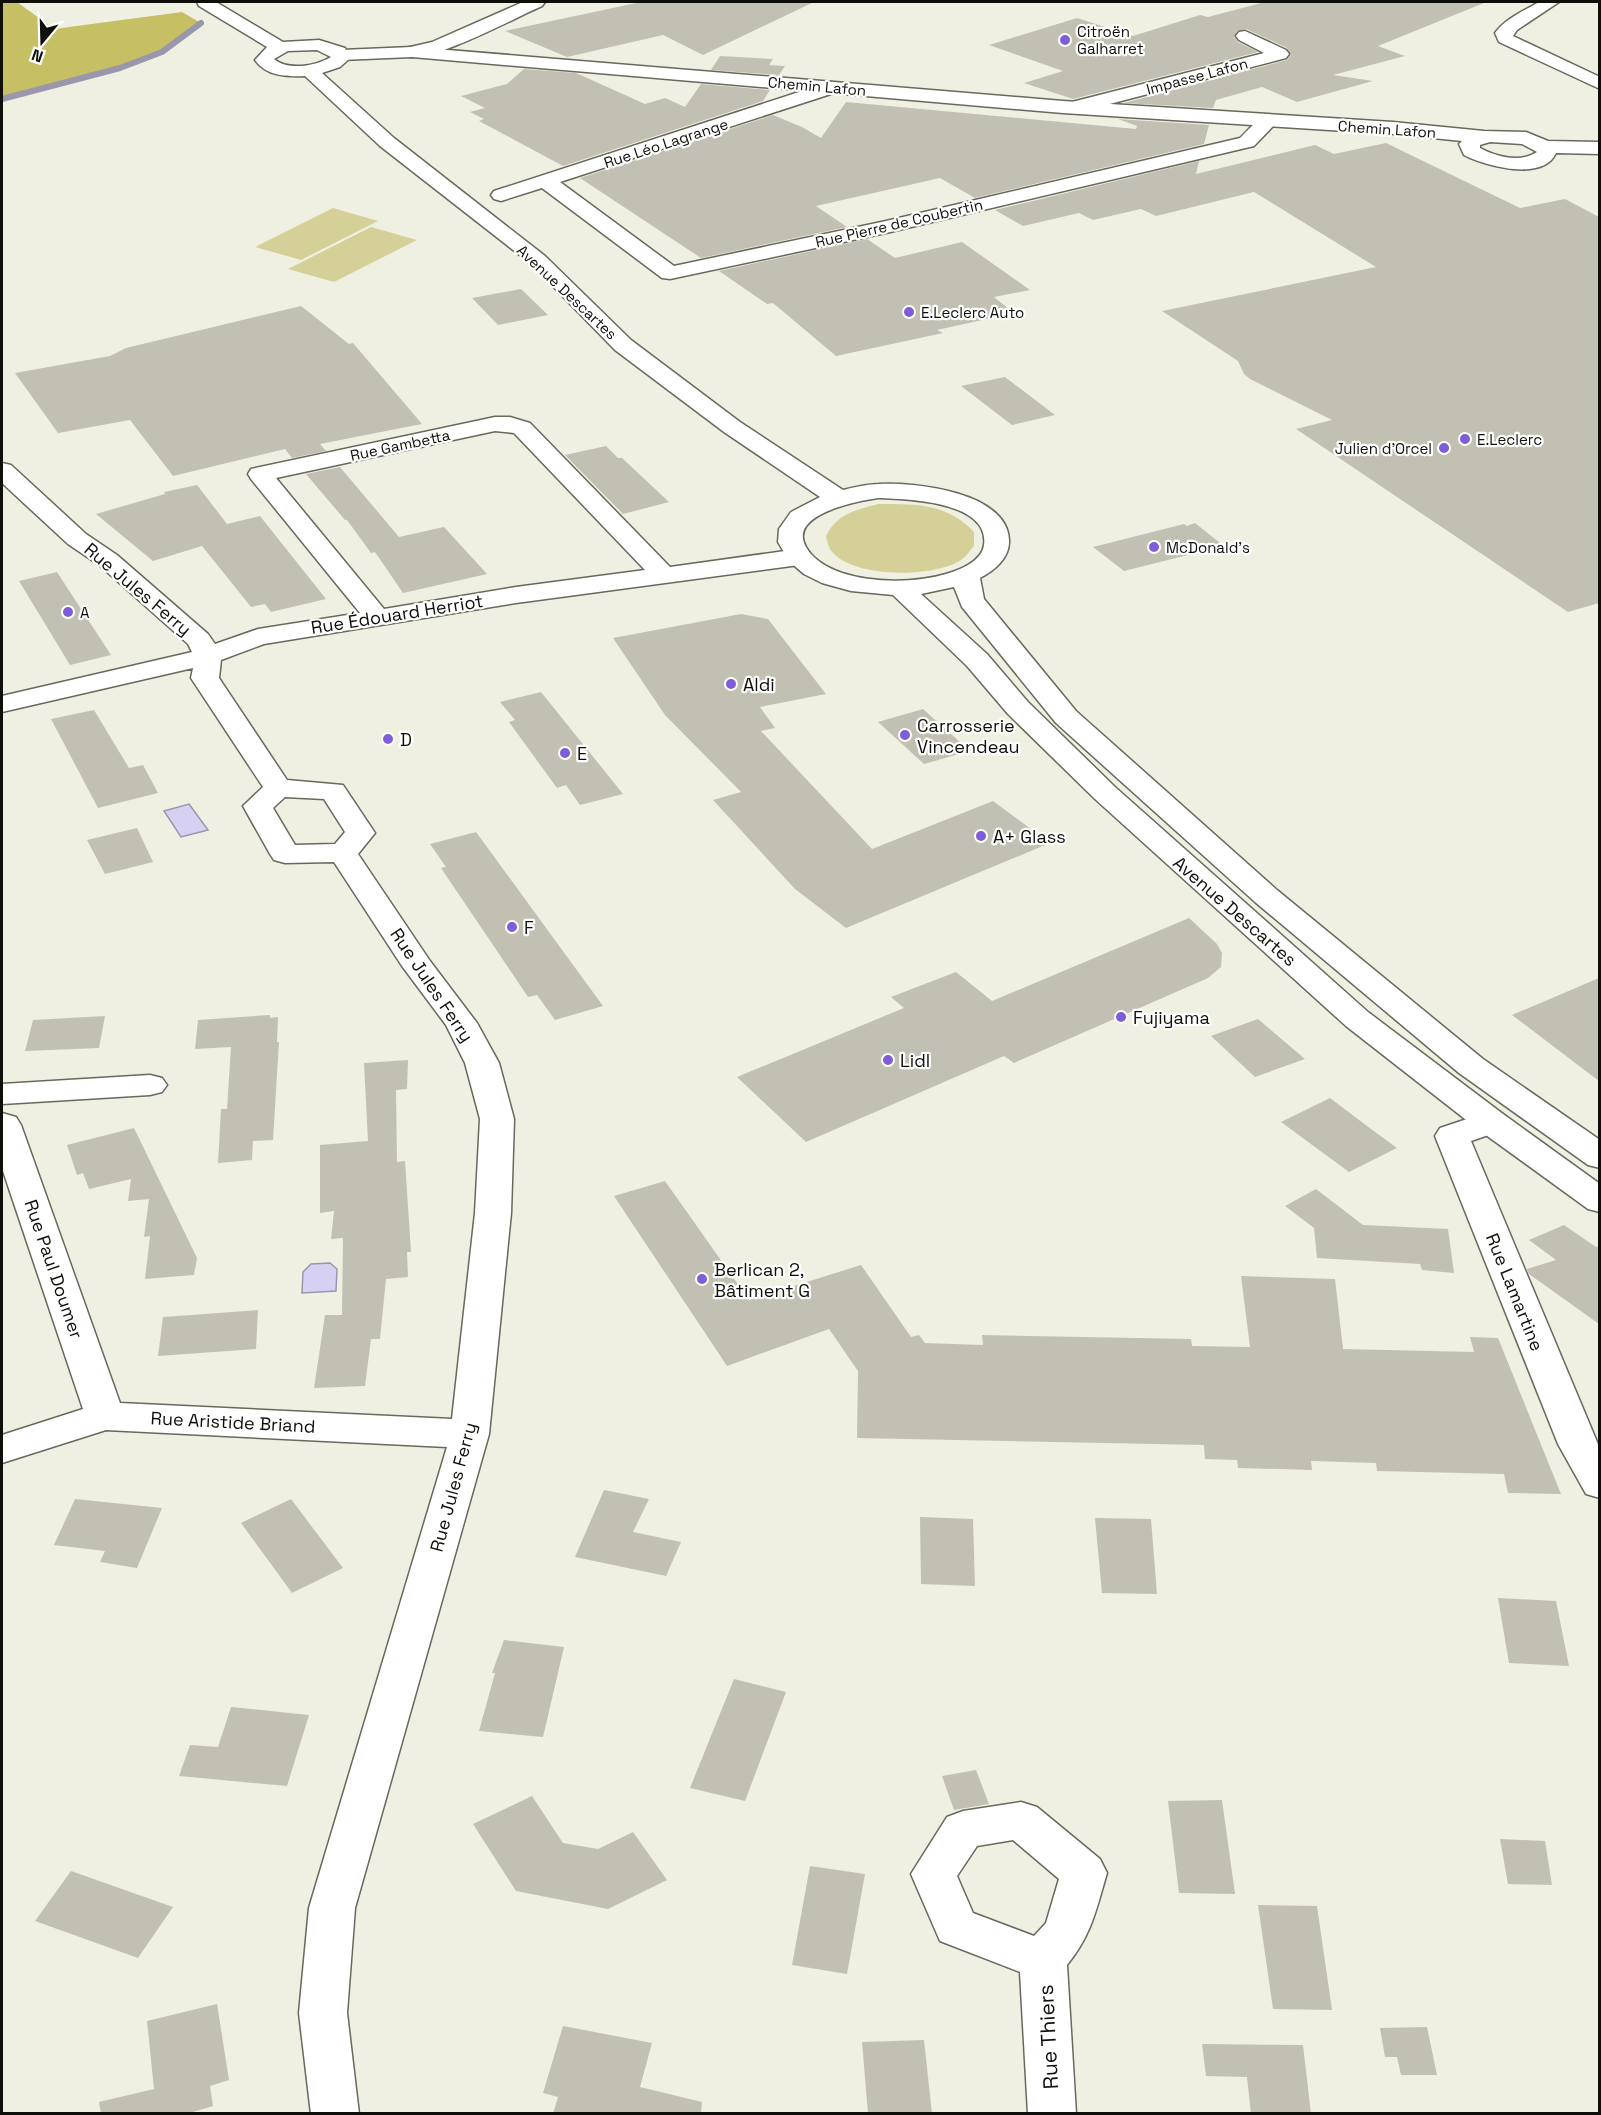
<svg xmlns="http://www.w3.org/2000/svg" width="1601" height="2115" viewBox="0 0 1601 2115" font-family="'Space Grotesk',sans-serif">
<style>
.green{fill:#d4d098}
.forest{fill:#c6bf64}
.water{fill:#d6d1f2;stroke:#9a97ac;stroke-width:1.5}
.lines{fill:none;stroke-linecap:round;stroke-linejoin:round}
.stream{stroke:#9a97ac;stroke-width:6}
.building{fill:#c1c0b3}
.minor-casing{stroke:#68685c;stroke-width:3}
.tertiary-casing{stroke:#68685c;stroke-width:3}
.secondary-casing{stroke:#68685c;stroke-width:3}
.minor{fill:#fff;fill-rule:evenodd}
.tertiary{fill:#fff;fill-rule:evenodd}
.secondary{fill:#fff;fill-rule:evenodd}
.poi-dot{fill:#7f5dd7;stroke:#fff;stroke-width:2}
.labels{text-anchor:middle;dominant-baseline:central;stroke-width:4.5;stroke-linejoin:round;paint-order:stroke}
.far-poi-label{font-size:15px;fill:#0f0f0a;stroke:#fff;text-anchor:start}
.far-street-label{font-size:15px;fill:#0f0f0a;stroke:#fff}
.street-label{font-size:18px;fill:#0f0f0a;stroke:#fff}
.poi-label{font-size:18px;fill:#0f0f0a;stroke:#fff;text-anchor:start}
.near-street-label{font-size:21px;fill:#0f0f0a;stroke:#fff}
</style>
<rect width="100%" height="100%" fill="#f0f0e2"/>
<path class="green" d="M 333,208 L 378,221 L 301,260 L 255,247 Z
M 371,227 L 417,240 L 334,282 L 288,269 Z
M 878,504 C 915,504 947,503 974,532 L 974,546 C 970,550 966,557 961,560 C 935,578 849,579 830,549 C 828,546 827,540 826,536 C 838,513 854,511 878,504 Z"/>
<path class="forest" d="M 2,2 L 17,2 L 54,29 L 182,12 L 201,23 L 162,52 L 120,68 L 2,99 Z"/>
<path class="water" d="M 189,804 L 208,830 L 181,837 L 164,811 Z
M 330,1263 L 337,1269 L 336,1291 L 302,1293 L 303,1272 L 311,1264 Z"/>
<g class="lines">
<path class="stream" d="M 2,99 L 120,68 L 162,52 L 201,23"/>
</g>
<path class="building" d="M 641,2 L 814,2 L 703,55 L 663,35 L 567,57 L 505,31 Z
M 1265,2 L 1484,3 L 1378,46 L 1405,56 L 1333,75 L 1373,81 L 1297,102 L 1262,87 L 1216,100 L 1213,108 L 1124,103 L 1287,60 L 1291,55 L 1287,48 L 1246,29 L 1237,31 L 1234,37 L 1238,42 L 1258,52 L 1073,99 L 1024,83 L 1063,71 L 989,45 L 1077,18 L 1133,36 L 1200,15 L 1208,17 Z
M 720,56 L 773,59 L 769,65 L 785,66 L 779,75 L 711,70 Z
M 524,69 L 576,73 L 645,104 L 665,98 L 685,107 L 701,84 L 770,90 L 763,101 L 563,166 L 479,121 L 484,119 L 470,112 L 485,108 L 461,96 L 507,84 Z
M 846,102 L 1136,129 L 1137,126 L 1118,119 L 1209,125 L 1204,144 L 975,198 L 940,178 L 816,206 L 847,227 L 701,258 L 580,178 L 773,115 L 802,127 L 821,138 Z
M 1386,143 L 1520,208 L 1565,199 L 1599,217 L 1599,603 L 1568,612 L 1296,429 L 1332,420 L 1250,379 L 1244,374 L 1238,361 L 1162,311 L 1376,267 L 1254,192 L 1156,216 L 1141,209 L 1093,220 L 1079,213 L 1023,226 L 995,210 L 1199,161 L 1196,174 L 1315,145 L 1334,154 Z
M 867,239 L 895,258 L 962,242 L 1030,290 L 994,297 L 1014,313 L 937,330 L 943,333 L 836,356 L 773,303 L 767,304 L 719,271 Z
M 521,289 L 548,315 L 498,325 L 472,298 Z
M 301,306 L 349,344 L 353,343 L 422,424 L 320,444 L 326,451 L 292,458 L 285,449 L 173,476 L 130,420 L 58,433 L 15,373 L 110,356 L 126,348 Z
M 1005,377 L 1055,415 L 1012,425 L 961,386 Z
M 606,446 L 618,458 L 622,458 L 669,502 L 623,514 L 565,455 Z
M 340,467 L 399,537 L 444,527 L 487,574 L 403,593 L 375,552 L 371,553 L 347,520 L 345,520 L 306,474 Z
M 197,485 L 227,524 L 260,516 L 326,599 L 271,612 L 265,604 L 251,607 L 202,546 L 153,561 L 96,514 L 165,494 L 164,492 Z
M 1195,523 L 1224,546 L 1124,571 L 1093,547 L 1184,524 L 1187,526 Z
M 57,572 L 111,655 L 70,665 L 19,581 Z
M 741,614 L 768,619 L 826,694 L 760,707 L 775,728 L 761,731 L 872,849 L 993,801 L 1050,843 L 846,928 L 795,889 L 713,800 L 741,792 L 665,715 L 613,638 Z
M 541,692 L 623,794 L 580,805 L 566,785 L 557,788 L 509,722 L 515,720 L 500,702 Z
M 923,709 L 960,742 L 956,743 L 966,752 L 924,764 L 878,722 Z
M 94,710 L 129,768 L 143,765 L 158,793 L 98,808 L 51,719 Z
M 137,828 L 153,862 L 105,874 L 87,840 Z
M 476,832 L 603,1006 L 555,1020 L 537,995 L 528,997 L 441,868 L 446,867 L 430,844 Z
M 1189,918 L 1217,944 L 1222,953 L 1221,967 L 1208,978 L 1014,1063 L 1004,1056 L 806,1142 L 737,1077 L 904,1008 L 891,997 L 956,972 L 992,1001 Z
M 1599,978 L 1599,1081 L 1512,1015 Z
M 270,1015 L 270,1018 L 278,1017 L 277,1042 L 279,1042 L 273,1140 L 253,1141 L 252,1160 L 218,1163 L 221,1109 L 227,1109 L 231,1047 L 195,1049 L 198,1020 Z
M 105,1016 L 99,1048 L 25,1051 L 33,1020 Z
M 1258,1019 L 1305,1059 L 1255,1077 L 1211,1036 Z
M 408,1060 L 407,1089 L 396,1090 L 397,1162 L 405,1161 L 411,1252 L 407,1252 L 408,1277 L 386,1279 L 380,1339 L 371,1339 L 365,1386 L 314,1388 L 325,1315 L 342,1315 L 343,1238 L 331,1239 L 334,1211 L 320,1213 L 320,1145 L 368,1141 L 364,1063 Z
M 1330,1098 L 1367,1126 L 1397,1148 L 1349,1172 L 1281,1122 Z
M 134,1128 L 197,1258 L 194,1275 L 145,1279 L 150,1236 L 144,1237 L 149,1199 L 128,1201 L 131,1179 L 89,1189 L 83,1173 L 77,1175 L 67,1145 Z
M 665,1181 L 749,1300 L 861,1265 L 911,1337 L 919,1335 L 925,1343 L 983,1345 L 982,1335 L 1191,1339 L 1192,1346 L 1250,1347 L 1241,1276 L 1335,1279 L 1343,1349 L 1474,1352 L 1470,1337 L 1498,1338 L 1561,1494 L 1508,1493 L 1504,1474 L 1377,1471 L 1376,1463 L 1311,1461 L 1312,1470 L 1238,1468 L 1237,1460 L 1205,1459 L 1204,1445 L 857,1438 L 858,1371 L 829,1329 L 727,1366 L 614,1196 Z
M 1316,1189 L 1363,1225 L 1448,1229 L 1454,1273 L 1422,1270 L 1420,1264 L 1317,1258 L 1314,1228 L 1285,1206 Z
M 1564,1225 L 1596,1247 L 1599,1246 L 1599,1324 L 1529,1274 L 1527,1269 L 1556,1260 L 1529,1240 Z
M 258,1310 L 256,1349 L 158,1356 L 163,1317 Z
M 604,1490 L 649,1499 L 633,1532 L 681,1542 L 666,1576 L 575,1557 Z
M 75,1499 L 162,1508 L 137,1568 L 100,1562 L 105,1551 L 54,1545 Z
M 291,1499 L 343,1568 L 292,1593 L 241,1523 Z
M 920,1517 L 973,1519 L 975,1586 L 921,1584 Z
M 1095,1518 L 1151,1519 L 1157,1594 L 1102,1593 Z
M 1498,1598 L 1556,1601 L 1569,1666 L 1509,1663 Z
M 504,1640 L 564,1647 L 543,1737 L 479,1731 L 495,1673 L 492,1673 Z
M 734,1679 L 786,1692 L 745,1801 L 690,1788 Z
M 231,1707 L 309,1715 L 287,1786 L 179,1776 L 190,1745 L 218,1747 Z
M 976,1770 L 989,1804 L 954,1810 L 942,1776 Z
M 532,1796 L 563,1843 L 598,1849 L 633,1832 L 667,1880 L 608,1909 L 516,1891 L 473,1824 Z
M 1222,1800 L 1235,1894 L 1179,1893 L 1168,1801 Z
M 1500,1839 L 1545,1841 L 1552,1885 L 1508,1884 Z
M 810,1866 L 865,1874 L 847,1974 L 792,1965 Z
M 71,1871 L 173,1907 L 138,1958 L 35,1921 Z
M 1258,1905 L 1317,1906 L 1332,2010 L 1273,2009 Z
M 217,2004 L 229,2080 L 210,2086 L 213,2106 L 186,2114 L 101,2114 L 99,2102 L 154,2089 L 147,2021 Z
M 563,2026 L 652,2043 L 640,2087 L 702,2102 L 701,2114 L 553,2114 L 558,2097 L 543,2093 Z
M 1427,2027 L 1437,2075 L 1401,2075 L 1397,2057 L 1385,2057 L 1380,2028 Z
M 924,2040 L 932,2114 L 868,2114 L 862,2042 Z
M 1202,2044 L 1303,2045 L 1311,2114 L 1251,2114 L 1247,2077 L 1206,2076 Z"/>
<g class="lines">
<g class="minor-casing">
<path id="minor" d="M 523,2 L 545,2 L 542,6 C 514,18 433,63 406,56 L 403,52 L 406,48 L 432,42 Z
M 1539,2 L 1559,2 L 1517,30 L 1513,36 L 1600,77 L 1600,89 L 1499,42 L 1495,33 C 1506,18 1524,11 1539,2 Z
M 1245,31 L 1286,50 L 1289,54 L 1286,58 L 1075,113 L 1068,111 L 1066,107 L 1068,103 L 1264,53 L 1239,40 L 1236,36 L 1239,32 Z
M 830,82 L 837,84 L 839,88 L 837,92 L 560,182 L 674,266 L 886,221 L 1240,138 C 1251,128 1260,113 1276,117 L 1278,121 L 1254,146 L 886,233 L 670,279 L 662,278 L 542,188 L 501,201 L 494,199 L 491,195 L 494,191 Z
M 495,417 L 510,417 L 530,423 L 670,567 L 799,549 L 808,552 L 812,557 L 808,562 L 799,565 L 516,603 L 264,644 L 221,660 L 219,678 L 287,780 L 343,785 L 375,833 L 358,854 L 430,961 L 477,1023 L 499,1063 L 514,1119 L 511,1213 L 489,1434 L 355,1908 L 347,2013 L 359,2114 L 311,2114 L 299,2013 L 309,1908 L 447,1447 L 106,1430 L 2,1463 L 2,1435 L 83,1409 L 2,1168 L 2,1113 L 16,1117 L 21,1125 L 120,1403 L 452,1419 L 475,1213 L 480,1119 L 465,1063 L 446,1025 L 402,966 L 334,862 L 285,863 L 274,860 L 270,854 L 243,806 L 263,787 L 191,678 L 193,668 L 2,712 L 2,696 L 192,652 L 188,644 L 99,565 L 68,544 L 2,483 L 2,463 L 11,465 L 86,534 L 117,555 L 208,634 L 215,644 L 258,629 L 360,613 L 251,479 L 248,474 L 251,469 ZM 495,431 L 514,433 L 645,570 L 516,587 L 384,609 L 276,478 ZM 285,797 L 324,799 L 345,832 L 335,844 L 295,845 L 273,808 Z
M 150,1075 L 162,1078 L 167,1085 L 162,1092 L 150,1095 L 2,1104 L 2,1084 Z
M 1491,1111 L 1503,1114 L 1508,1122 L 1503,1130 L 1471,1141 L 1600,1449 L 1600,1498 L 1586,1494 L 1558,1444 L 1435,1136 L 1440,1128 Z
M 1021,1802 L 1037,1807 L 1100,1859 L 1107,1873 C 1096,1910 1092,1934 1067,1965 L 1076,2114 L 1028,2114 L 1020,1972 L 940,1941 L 911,1874 L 947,1817 L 963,1811 ZM 1013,1840 L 1059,1879 L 1046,1923 L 1034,1936 L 973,1913 L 957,1876 L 977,1846 Z"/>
</g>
<g class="tertiary-casing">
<path id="tertiary" d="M 412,47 L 1063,101 L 1393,122 L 1484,131 L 1526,132 L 1548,141 L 1600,142 L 1600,154 L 1556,153 C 1543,182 1485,166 1464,155 L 1459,144 L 1462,141 L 1393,134 L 1063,113 L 412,57 L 341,60 L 335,59 L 332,55 L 335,51 L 341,50 ZM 1490,142 L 1522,144 L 1537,152 C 1520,163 1497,157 1480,148 L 1480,145 Z"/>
</g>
<g class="secondary-casing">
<path id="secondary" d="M 197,2 L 216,2 L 283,42 L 319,40 L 345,48 L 349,59 L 340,67 L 322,73 L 394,138 L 545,256 L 631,340 L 740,422 L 843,490 C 855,487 867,484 879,484 C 915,482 1007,492 1009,540 C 1010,558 994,571 980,578 L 984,599 L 1076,711 L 1277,890 L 1483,1059 L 1600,1140 L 1600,1168 L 1588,1165 L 1459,1073 L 1255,902 L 1056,723 L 962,607 L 954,587 L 921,594 L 987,654 L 1028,702 L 1115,787 L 1368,1012 L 1503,1114 L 1600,1184 L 1600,1212 L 1588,1209 L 1479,1130 L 1346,1026 L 1095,799 L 1008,714 L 967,666 L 893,595 L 851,591 L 822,583 L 804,574 L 790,562 L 778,542 L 779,529 L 791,512 L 820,497 L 724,432 L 615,350 L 531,264 L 380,146 L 305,76 C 287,77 266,76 255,60 L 267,47 L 199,6 ZM 317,50 L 331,57 C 316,66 288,71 274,59 L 288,51 ZM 878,498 C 906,499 990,501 984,545 C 982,561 960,570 946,574 C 915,583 873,583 842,573 C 828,568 813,560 806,547 C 787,514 858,501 878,498 Z"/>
</g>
<use href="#minor" class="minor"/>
<use href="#tertiary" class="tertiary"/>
<use href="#secondary" class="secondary"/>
</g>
<g class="poi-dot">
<circle cx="1065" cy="40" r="6"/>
<circle cx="909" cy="312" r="6"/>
<circle cx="1465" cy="439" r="6"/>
<circle cx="1444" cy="448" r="6"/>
<circle cx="1154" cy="547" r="6"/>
<circle cx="68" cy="612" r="6"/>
<circle cx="731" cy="684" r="6"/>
<circle cx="905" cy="735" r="6"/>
<circle cx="388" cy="739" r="6"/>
<circle cx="565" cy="753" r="6"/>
<circle cx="981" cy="836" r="6"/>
<circle cx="512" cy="927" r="6"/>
<circle cx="1121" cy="1017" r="6"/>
<circle cx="888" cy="1060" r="6"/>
<circle cx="702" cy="1279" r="6"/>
</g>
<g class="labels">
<g class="far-poi-label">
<text x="1077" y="31">Citroën<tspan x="1077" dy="17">Galharret</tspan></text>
<text x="921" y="312">E.Leclerc Auto</text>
<text x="1477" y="439">E.Leclerc</text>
<text x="1432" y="448" text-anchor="end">Julien d'Orcel</text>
<text x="1166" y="547">McDonald's</text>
<text x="80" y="612">A</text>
</g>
<g class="far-street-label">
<text transform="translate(1197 76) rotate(-15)">Impasse Lafon</text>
<text transform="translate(817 86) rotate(5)">Chemin Lafon</text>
<text transform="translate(1387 129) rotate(4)">Chemin Lafon</text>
<text transform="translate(666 143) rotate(-18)">Rue Léo Lagrange</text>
<text transform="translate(899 223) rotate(-13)">Rue Pierre de Coubertin</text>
<text transform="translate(567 292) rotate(43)">Avenue Descartes</text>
<text transform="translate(400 445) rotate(-12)">Rue Gambetta</text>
</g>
<g class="street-label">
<text transform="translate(138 589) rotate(40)">Rue Jules Ferry</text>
<text transform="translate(397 614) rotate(-9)">Rue Édouard Herriot</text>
<text transform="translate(1235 911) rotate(41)">Avenue Descartes</text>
<text transform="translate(432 985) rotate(56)">Rue Jules Ferry</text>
<text transform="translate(54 1269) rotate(71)">Rue Paul Doumer</text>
<text transform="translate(1515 1292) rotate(68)">Rue Lamartine</text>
<text transform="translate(233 1422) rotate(3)">Rue Aristide Briand</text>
<text transform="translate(453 1487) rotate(-75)">Rue Jules Ferry</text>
</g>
<g class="poi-label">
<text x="743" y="684">Aldi</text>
<text x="917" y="725">Carrosserie<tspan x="917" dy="21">Vincendeau</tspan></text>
<text x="400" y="739">D</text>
<text x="577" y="753">E</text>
<text x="993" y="836">A+ Glass</text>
<text x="524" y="927">F</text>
<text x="1133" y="1017">Fujiyama</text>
<text x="900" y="1060">Lidl</text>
<text x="714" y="1269">Berlican 2,<tspan x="714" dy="21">Bâtiment G</tspan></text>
</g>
<g class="near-street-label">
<text transform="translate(1048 2037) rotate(-93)">Rue Thiers</text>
</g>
</g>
<rect width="1601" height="2115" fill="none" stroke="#0f0f0a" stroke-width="6"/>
<g transform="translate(42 42) rotate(199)" stroke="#ffffff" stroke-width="4.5" paint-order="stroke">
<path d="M0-4.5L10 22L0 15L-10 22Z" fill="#0f0f0a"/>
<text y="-9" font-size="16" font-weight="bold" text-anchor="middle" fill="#0f0f0a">N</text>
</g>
</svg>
